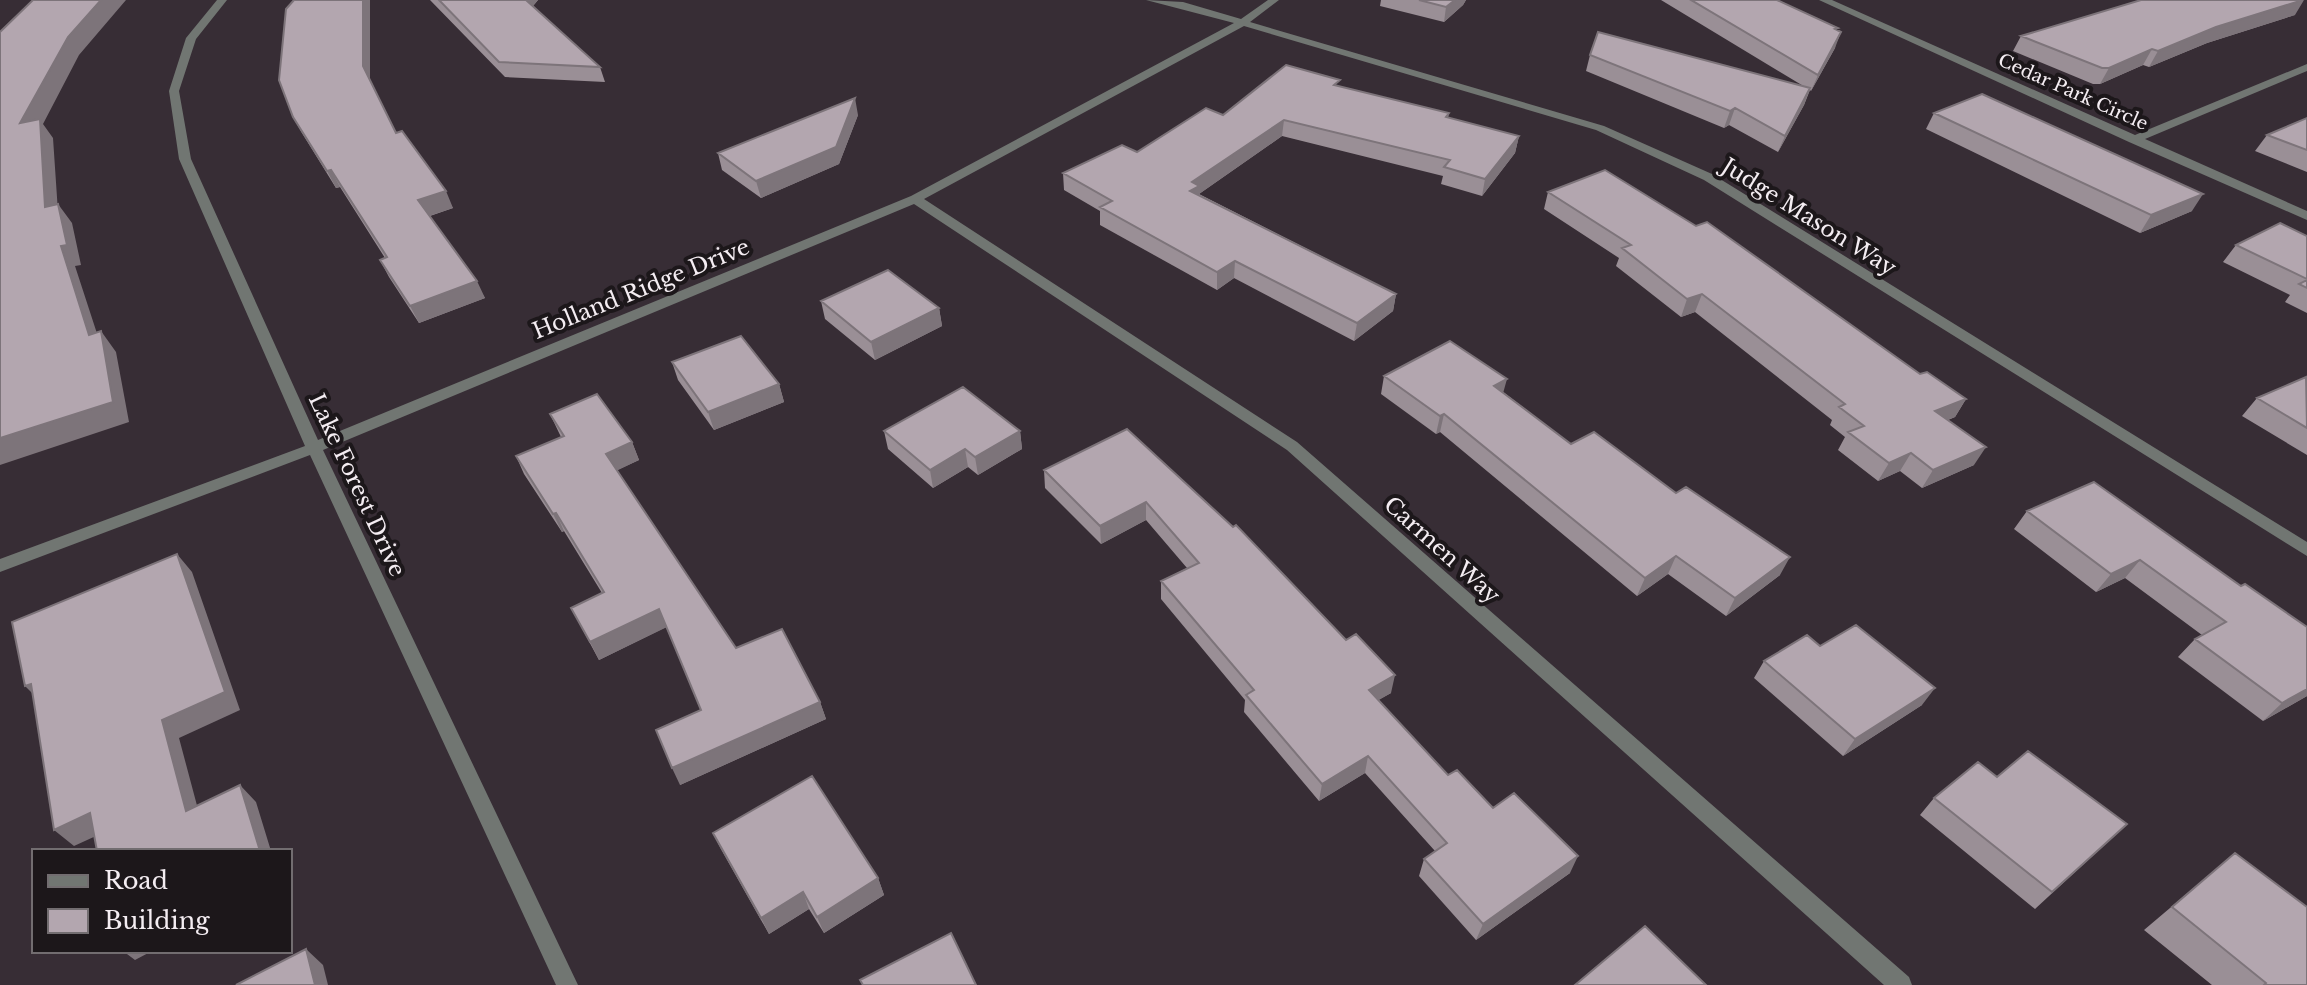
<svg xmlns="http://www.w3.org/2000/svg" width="2307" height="985" viewBox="0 0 2307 985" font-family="'Libre Baskerville',serif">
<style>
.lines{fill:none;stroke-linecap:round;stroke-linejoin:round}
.street{fill:#717672;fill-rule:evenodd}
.wall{fill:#9a8f96}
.shaded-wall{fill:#7d747a}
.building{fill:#b3a6af;stroke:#7d747a;stroke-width:2}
.labels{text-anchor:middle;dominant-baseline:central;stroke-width:8;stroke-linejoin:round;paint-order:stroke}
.far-street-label{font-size:18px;fill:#f4edf2;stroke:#1c171a}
.street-label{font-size:22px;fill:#f4edf2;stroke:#1c171a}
</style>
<rect width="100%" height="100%" fill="#372d35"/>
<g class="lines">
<path class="street" d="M 217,0 L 227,0 L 196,39 L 179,91 L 191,159 L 318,440 L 911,196 L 1234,23 L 1146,0 L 1183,2 L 1241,19 L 1268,0 L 1279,0 L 1250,22 L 1604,126 L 1712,174 L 2307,542 L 2307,556 L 1704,180 L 1596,130 L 1244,26 L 924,199 L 1297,442 L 1909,977 L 1912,985 L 1884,985 L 1287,450 L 914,204 L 323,450 L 578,985 L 556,985 L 310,455 L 0,572 L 0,559 L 305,446 L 179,159 L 169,91 L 186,38 Z
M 1819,0 L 1832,0 L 2135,135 L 2307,64 L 2307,71 L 2145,139 L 2307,211 L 2307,220 L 2129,142 Z"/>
</g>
<path class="wall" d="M 294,0 L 370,0 L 370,81 L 396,133 L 453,208 L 430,216 L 485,298 L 419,323 L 389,277 L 380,260 L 385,258 L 340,187 L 336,188 L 302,133 L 293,117 Z
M 430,0 L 538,0 L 533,6 L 600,67 L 605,82 L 505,77 Z
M 1381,0 L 1466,0 L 1463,5 L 1444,22 L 1380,6 Z
M 1661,0 L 1778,0 L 1837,30 L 1835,48 L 1811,91 L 1810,90 L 1804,105 L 1778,152 L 1729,125 L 1724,128 L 1586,71 L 1590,55 L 1805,87 Z
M 2295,15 L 2207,43 L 2149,67 L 2143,65 L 2100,84 L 2093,84 L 2013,51 L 2021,36 Z
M 1339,87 L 1449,113 L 1448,118 L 1519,136 L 1515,153 L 1482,196 L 1441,184 L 1443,176 L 1282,136 L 1199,194 L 1396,294 L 1393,311 L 1354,341 L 1234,278 L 1217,290 L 1100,225 L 1100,211 L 1064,190 L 1063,173 L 1137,152 L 1223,115 Z
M 1934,113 L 2192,211 L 2140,233 L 1926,129 Z
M 858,115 L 839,164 L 761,198 L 722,170 L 718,153 Z
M 2307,118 L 2307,172 L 2255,151 L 2267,135 Z
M 1548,192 L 1920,374 L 1966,399 L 1955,417 L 1948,420 L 1974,465 L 1922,488 L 1900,471 L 1878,481 L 1838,450 L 1845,437 L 1830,425 L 1832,420 L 1695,312 L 1681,317 L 1616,266 L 1619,258 L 1544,209 Z
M 2307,236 L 2307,313 L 2285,302 L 2290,295 L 2223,262 L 2236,245 Z
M 821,301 L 939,308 L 942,326 L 875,360 L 825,319 Z
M 672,362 L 779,384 L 784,402 L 714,430 L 678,380 Z
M 1384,376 L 1503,392 L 1571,444 L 1780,575 L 1726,616 L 1668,574 L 1637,596 L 1440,432 L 1436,434 L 1381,394 Z
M 2307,377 L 2307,455 L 2242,416 L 2257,398 Z
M 550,414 L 632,442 L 639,460 L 617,470 L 736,648 L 820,702 L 826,719 L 680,785 L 701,710 L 666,627 L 599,660 L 571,608 L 602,593 L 564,531 L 562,532 L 524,474 L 516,456 L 561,437 Z
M 1127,429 L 1391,693 L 1378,700 L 1448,775 L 1493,808 L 1570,873 L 1476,940 L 1419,876 L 1424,859 L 1435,851 L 1365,773 L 1319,801 L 1244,712 L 1245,700 L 1161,599 L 1161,581 L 1187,568 L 1146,520 L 1101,544 L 1045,488 L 1044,470 Z
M 884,431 L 1020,431 L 1022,449 L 978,475 L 968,467 L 933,488 L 888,449 Z
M 2094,482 L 2307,696 L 2263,721 L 2178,657 L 2195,639 L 2202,635 L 2125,578 L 2096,592 L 2014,529 L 2027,511 Z
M 1820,646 L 1922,705 L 1843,756 L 1754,678 L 1764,661 Z
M 1997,777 L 2127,824 L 2035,909 L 1920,815 L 1934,798 Z
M 713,833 L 878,878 L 884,895 L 824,933 L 809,909 L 769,934 L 721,849 Z
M 2235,853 L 2307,985 L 2212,985 L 2144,930 Z"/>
<path class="shaded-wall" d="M 101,0 L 126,0 L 79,55 L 43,124 L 53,138 L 59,227 L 45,207 L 20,123 L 68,37 Z
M 363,0 L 370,0 L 370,82 L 363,66 Z
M 524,0 L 538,0 L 528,12 Z
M 1455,0 L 1466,0 L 1463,5 L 1444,22 L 1446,7 Z
M 2304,0 L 2295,15 L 2207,43 L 2149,67 L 2158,51 L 2216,27 Z
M 1841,32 L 1835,48 L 1811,91 L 1818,75 Z
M 2152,49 L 2143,65 L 2100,84 L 2109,68 Z
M 1810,88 L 1804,105 L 1778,152 L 1785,136 Z
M 855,98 L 858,115 L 839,164 L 761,198 L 756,181 Z
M 1735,108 L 1729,125 L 1724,128 L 1730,111 Z
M 1284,120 L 1282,136 L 1199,194 L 1199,203 L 1190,191 L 1192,182 Z
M 1519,136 L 1515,153 L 1482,196 L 1485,179 Z
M 331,170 L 340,187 L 336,188 L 327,171 Z
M 446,191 L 453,208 L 426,217 L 418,200 Z
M 2203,194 L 2192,211 L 2140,233 L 2151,215 Z
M 58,204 L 72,223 L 81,265 L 75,266 L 104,355 L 89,335 L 61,246 Z
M 1235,261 L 1234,278 L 1217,290 L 1217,272 Z
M 477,281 L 485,298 L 419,323 L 410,306 Z
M 1396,294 L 1393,311 L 1354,341 L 1357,323 Z
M 1702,294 L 1695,312 L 1681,317 L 1687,299 Z
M 939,308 L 942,326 L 875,360 L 871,342 Z
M 101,331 L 116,352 L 129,422 L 0,465 L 0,438 Z
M 1507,379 L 1502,397 L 1494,386 Z
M 779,384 L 784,402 L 714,430 L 708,412 Z
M 1966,399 L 1955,417 L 1925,429 L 1935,411 Z
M 1444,414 L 1440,432 L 1436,434 L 1440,416 Z
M 1020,431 L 1022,449 L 978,475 L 975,457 Z
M 632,442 L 639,460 L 614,472 L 606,454 Z
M 1986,447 L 1974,465 L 1922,488 L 1933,470 Z
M 965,449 L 968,467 L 933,488 L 930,470 Z
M 1911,453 L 1900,471 L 1878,481 L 1889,463 Z
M 1146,502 L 1146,520 L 1101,544 L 1100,526 Z
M 556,513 L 564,531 L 562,532 L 553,514 Z
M 177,554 L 192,572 L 240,710 L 179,738 L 203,828 L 186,811 L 162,720 Z
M 1676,556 L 1668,574 L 1637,596 L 1645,578 Z
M 1790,557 L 1780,575 L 1726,616 L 1735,598 Z
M 2140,560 L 2125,578 L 2096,592 L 2111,574 Z
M 659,609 L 667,627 L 599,660 L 590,642 Z
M 1395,675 L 1391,693 L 1365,708 L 1369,690 Z
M 31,684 L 43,704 L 25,686 Z
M 1935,688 L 1922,705 L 1843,756 L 1855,739 Z
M 2307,689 L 2307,696 L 2263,721 L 2282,703 Z
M 820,702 L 826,719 L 680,785 L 672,768 Z
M 1368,756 L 1365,773 L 1319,801 L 1322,784 Z
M 240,785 L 256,802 L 271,851 L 260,851 Z
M 90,813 L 109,830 L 74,846 L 54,830 Z
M 1578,856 L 1570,873 L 1476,940 L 1483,924 Z
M 878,878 L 884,895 L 824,933 L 817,917 Z
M 803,892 L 809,909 L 769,934 L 761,918 Z
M 306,949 L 323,965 L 328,985 L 315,985 Z
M 123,951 L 152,951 L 135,960 Z"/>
<path class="building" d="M 33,0 L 101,0 L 68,37 L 20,123 L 40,119 L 45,207 L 58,204 L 67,245 L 61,246 L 89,335 L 101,331 L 113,402 L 0,438 L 0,32 Z
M 294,0 L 363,0 L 363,66 L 396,133 L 402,131 L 446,191 L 418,200 L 477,281 L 410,306 L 380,260 L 387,257 L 331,170 L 327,171 L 293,117 L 279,80 L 286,9 Z
M 439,0 L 526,0 L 600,67 L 499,62 Z
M 1419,0 L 1455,0 L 1446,7 Z
M 1691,0 L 1777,0 L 1838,28 L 1835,29 L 1841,32 L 1818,75 Z
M 2141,0 L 2303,0 L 2216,27 L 2158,51 L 2152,49 L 2109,68 L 2102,68 L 2021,36 Z
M 1598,32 L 1810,88 L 1785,136 L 1735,108 L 1730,111 L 1590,55 Z
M 1286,65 L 1340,80 L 1334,85 L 1449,113 L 1446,117 L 1519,136 L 1485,179 L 1444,167 L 1450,160 L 1284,120 L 1192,182 L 1199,186 L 1190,191 L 1396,294 L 1357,323 L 1235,261 L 1217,272 L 1100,207 L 1112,201 L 1063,173 L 1122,145 L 1137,152 L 1206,108 L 1223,115 Z
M 1982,94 L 2203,194 L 2151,215 L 1934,113 Z
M 855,98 L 836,147 L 756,181 L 718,153 Z
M 2307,118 L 2307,150 L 2267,135 Z
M 1605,170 L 1696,226 L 1707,222 L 1920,374 L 1927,372 L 1966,399 L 1935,411 L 1986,447 L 1933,470 L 1911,453 L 1889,463 L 1848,432 L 1864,426 L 1839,407 L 1845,404 L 1702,294 L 1687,299 L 1622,248 L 1631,245 L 1548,192 Z
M 2280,223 L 2307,236 L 2307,279 L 2236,245 Z
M 888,270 L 939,308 L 871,342 L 821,301 Z
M 2307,280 L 2307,288 L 2299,284 Z
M 741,336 L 779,384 L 708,412 L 672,362 Z
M 1450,341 L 1507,379 L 1494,386 L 1571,444 L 1594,432 L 1676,493 L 1686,487 L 1790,557 L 1735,598 L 1676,556 L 1645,578 L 1444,414 L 1440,416 L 1384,376 Z
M 2306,377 L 2307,428 L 2257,398 Z
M 963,387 L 1020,431 L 975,457 L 965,449 L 930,470 L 884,431 Z
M 597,394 L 632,442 L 606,454 L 736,648 L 782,629 L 820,702 L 672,768 L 656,730 L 701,710 L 659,609 L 590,642 L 571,608 L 604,592 L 556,513 L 553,514 L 516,456 L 564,436 L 550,414 Z
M 1127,429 L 1233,527 L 1236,525 L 1346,640 L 1356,634 L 1395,675 L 1369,690 L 1448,775 L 1457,770 L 1493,808 L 1514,793 L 1578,856 L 1483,924 L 1424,859 L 1447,843 L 1368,756 L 1322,784 L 1246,695 L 1254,690 L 1161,581 L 1199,563 L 1146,502 L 1100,526 L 1044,470 Z
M 2094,482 L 2241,586 L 2245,584 L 2307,627 L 2307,689 L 2282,703 L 2195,639 L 2226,622 L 2140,560 L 2111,574 L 2027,511 Z
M 177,554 L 225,692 L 162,720 L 186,811 L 240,785 L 260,851 L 97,851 L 90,813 L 54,830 L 31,684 L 25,686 L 12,622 Z
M 1856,625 L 1935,688 L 1855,739 L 1764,661 L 1807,635 L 1820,646 Z
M 2028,751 L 2127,824 L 2052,892 L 1934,798 L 1978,762 L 1997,777 Z
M 812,776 L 878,878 L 817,917 L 803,892 L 761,918 L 713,833 Z
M 2235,853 L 2307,907 L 2307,985 L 2264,985 L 2266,983 L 2172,907 Z
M 1645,926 L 1706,985 L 1575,985 Z
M 951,933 L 976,985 L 863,985 L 860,980 Z
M 306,949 L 315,985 L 236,985 Z"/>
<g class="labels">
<g class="far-street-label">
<text transform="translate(2073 92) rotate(24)">Cedar Park Circle</text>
</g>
<g class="street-label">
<text transform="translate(1809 217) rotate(32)">Judge Mason Way</text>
<text transform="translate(641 289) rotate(-22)">Holland Ridge Drive</text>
<text transform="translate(357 485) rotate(65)">Lake Forest Drive</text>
<text transform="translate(1442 550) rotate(42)">Carmen Way</text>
</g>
</g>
<rect x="32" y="849" width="260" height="104" fill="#1c171a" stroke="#726d70" stroke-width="2"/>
<rect x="48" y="875" width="40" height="12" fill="#717672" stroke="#726d70" stroke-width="2"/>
<text x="104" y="889" font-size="24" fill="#f4edf2">Road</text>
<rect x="48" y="909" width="40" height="24" fill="#b3a6af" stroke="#726d70" stroke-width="2"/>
<text x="104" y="929" font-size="24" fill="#f4edf2">Building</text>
</svg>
